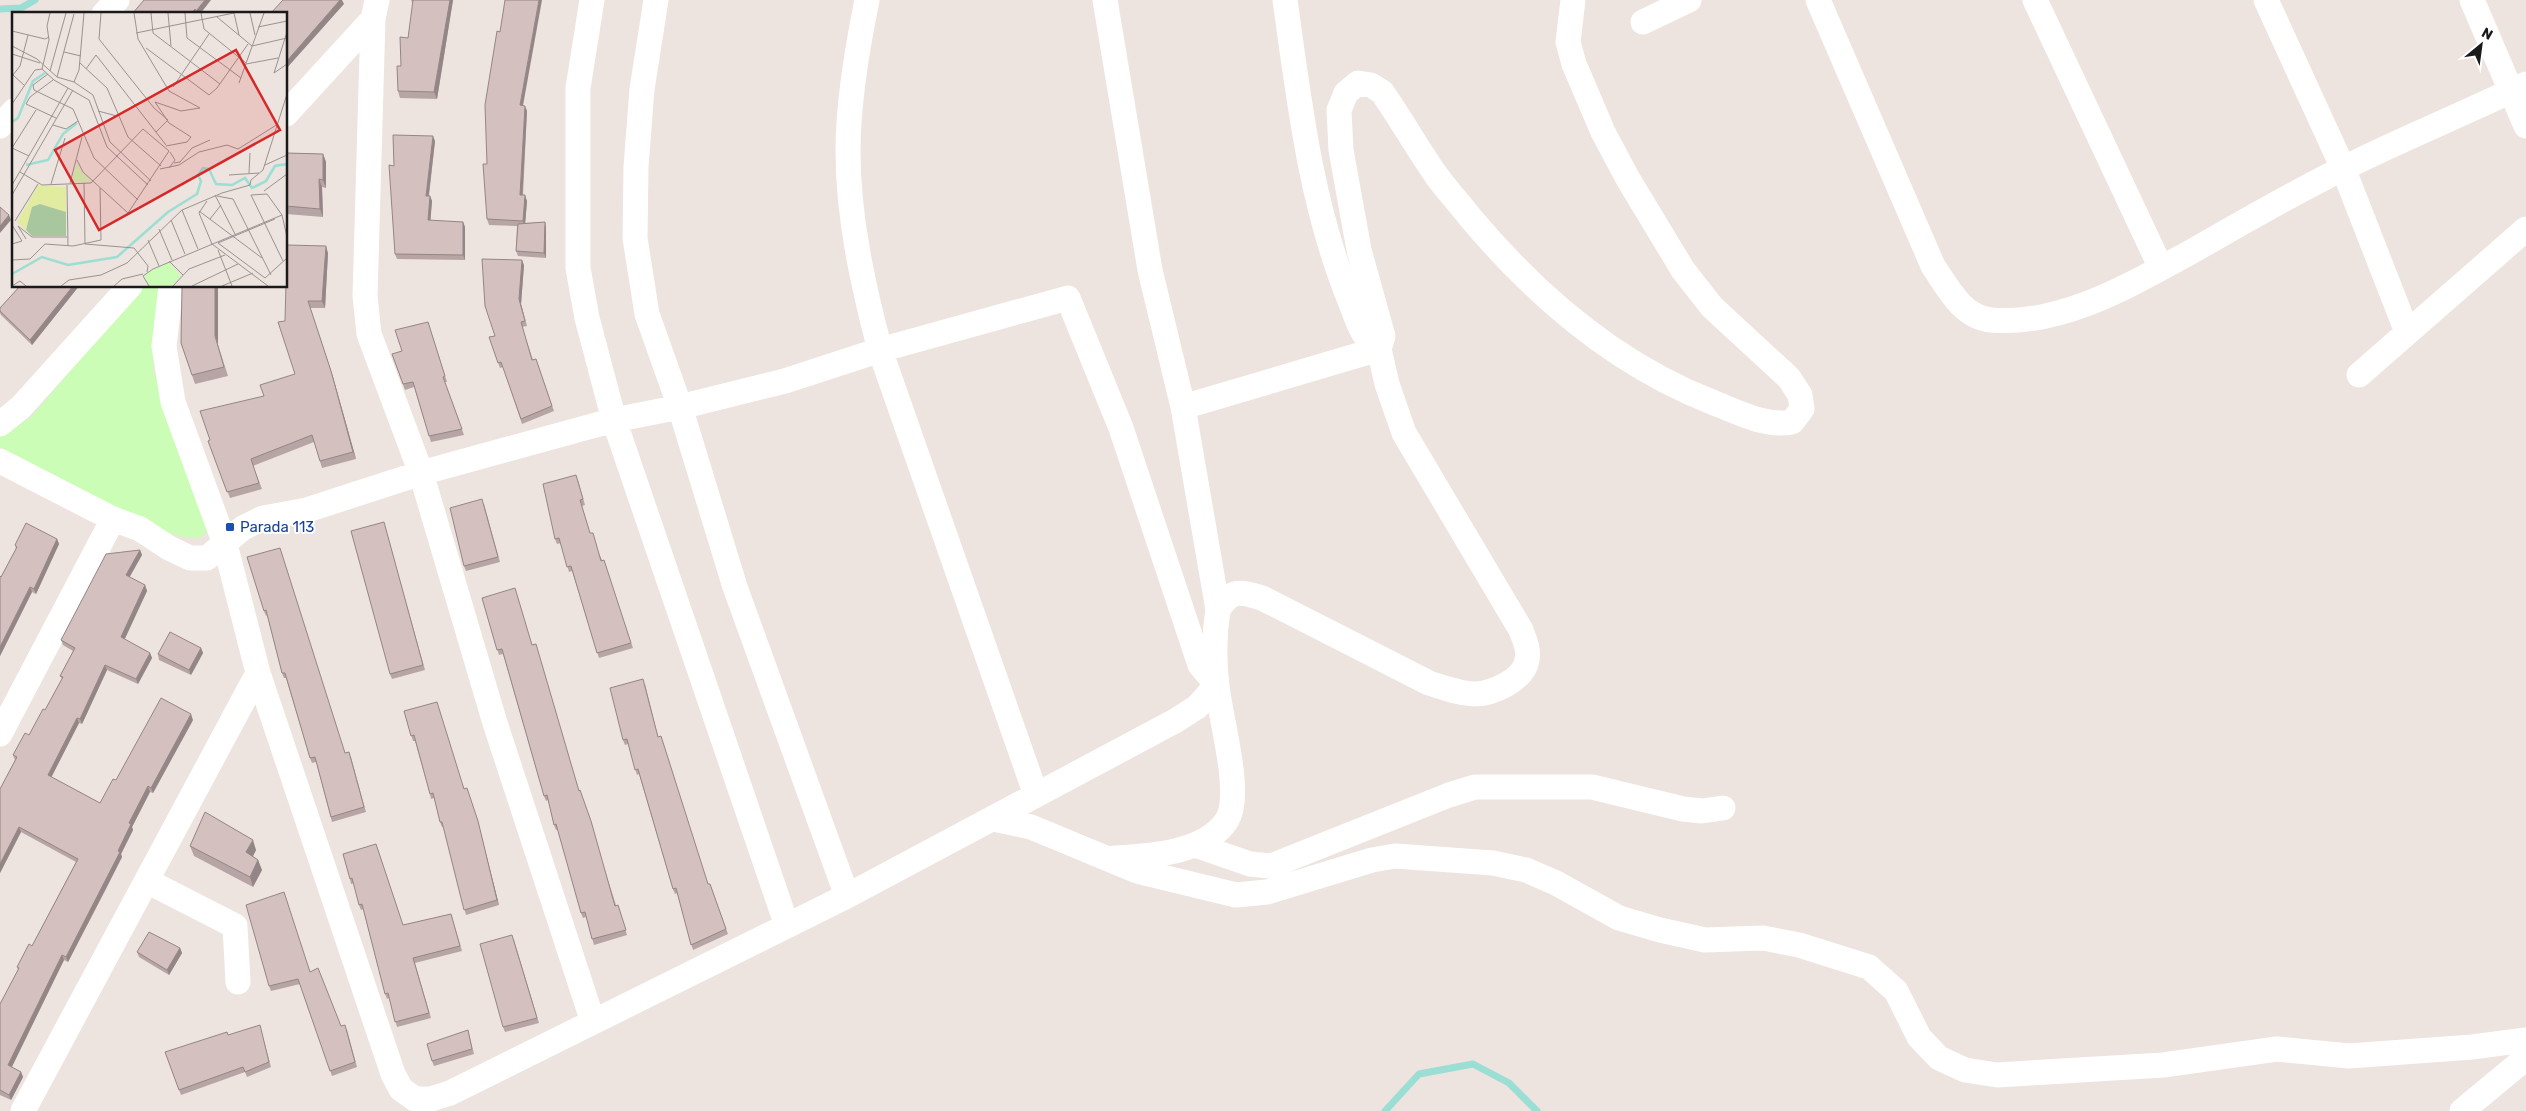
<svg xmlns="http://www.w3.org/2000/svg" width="2526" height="1111" viewBox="0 0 2526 1111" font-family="Rubik,sans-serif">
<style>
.park{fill:#cbfdb6}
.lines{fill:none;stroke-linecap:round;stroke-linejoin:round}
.stream{stroke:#9bded4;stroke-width:7}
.minor{stroke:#fff;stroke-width:25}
.wall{fill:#b6a5a4}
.shaded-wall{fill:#948686}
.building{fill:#d4c0bf;stroke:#948686}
.transit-dot{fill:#1a4fb4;stroke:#fff;stroke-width:2}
.labels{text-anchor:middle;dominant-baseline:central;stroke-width:4;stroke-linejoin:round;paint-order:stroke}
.transit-label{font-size:15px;fill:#164399;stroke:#fff;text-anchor:start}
.inset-river{fill:none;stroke:#9bded4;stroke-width:2.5}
.inset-road{fill:none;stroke:#999390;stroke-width:1}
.view{fill:#d62828;fill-opacity:0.15;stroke:#d62828;stroke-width:2.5}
.inset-edge{fill:none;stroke:#1a1a1a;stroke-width:2.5}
</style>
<rect width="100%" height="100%" fill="#ede3df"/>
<path class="park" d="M 142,286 L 160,286 L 154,336 L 153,369 L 207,531 L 200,538 L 183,537 L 166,532 L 44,475 L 0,447 L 0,437 L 31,417 Z"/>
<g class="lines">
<path class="stream" d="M 0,9 L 21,8 L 35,0
M 1385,1111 L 1419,1074 L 1473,1064 L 1509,1083 L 1537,1111"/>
<path class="minor" d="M 377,0 L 373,19 L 365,296 L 369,334 L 421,473 L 495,723 L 593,1022
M 592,0 L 578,88 L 578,268 L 587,318 L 614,420 L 787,926
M 656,0 L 642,89 L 636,167 L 635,238 L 647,314 L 680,407 L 735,587 L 847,896
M 867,0 C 857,49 848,101 848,151 C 848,218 863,285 880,350 L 1036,795
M 1105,0 L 1150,270 L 1183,407 L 1218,610 C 1214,635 1214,661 1217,686 C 1220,717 1243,794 1227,820 C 1206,853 1150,856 1115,858
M 1285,0 C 1299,101 1311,206 1350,301 C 1358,321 1361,337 1379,349
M 1818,0 L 1933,266 C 1948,288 1962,317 1991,320 C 2062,326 2130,285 2189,253 C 2240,224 2291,194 2344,168 C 2404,138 2466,113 2526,84
M 2035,0 L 2161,268
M 2266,0 L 2343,168 L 2407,332
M 2472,0 L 2526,126
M 104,14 L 117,0
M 1643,22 L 1689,0
M 286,114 L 373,19
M 0,126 L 14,111
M 171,286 L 164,346 L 173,402 L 225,544 L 258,673 L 393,1074 L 401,1089 L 415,1099 L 431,1099 L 450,1093 L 847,896 L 1175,721 L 1197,707 L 1217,685
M 2359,375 L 2526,229
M 1183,407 L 1379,349
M 0,424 L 21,407 L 130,286
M 0,461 L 113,519 L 140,529 L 169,548 L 190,558 L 207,558 L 243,528 L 263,518 L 307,510 L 421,473 L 614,420 L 680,407 L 785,381 L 880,350 L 1068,298 L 1121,428 L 1200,665 L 1217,685
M 1218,610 C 1231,589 1239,591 1262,598 L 1429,683 C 1444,688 1458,693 1474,694 C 1492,694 1524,680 1527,660 C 1529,649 1525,641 1521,630 L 1404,433 L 1387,384 L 1379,349 L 1383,336 L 1359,250 L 1341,150 L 1339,110 L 1346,93 L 1358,83 L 1371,85 L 1382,92 C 1401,119 1417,148 1436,175 C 1446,189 1458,202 1469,216 C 1535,295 1615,364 1712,402 C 1737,412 1765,427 1792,422 L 1802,409 L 1800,395 L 1789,378 L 1712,307 L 1683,270 L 1628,179 L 1603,132 L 1574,64 L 1568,42 L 1573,0
M 0,734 L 113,519
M 994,819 L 1031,827 L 1137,871 L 1236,895 L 1267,892 L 1372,860 L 1395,856 L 1493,863 L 1526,870 L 1556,883 L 1619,918 L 1660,930 L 1705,940 L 1763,938 L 1799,945 L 1869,967 L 1896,991 L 1919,1037 L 1939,1058 L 1965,1070 L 1997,1075 L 2163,1065 L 2277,1049 L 2349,1056 L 2472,1047 L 2526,1040
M 1195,845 L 1250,864 L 1271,866 L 1449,795 L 1475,787 L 1592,787 L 1683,809 L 1702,811 L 1723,808
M 147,881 L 235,926 L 238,982
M 23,1111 L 258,673
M 2462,1111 L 2526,1058"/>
</g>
<path class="wall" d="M 411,0 L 453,0 L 437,99 L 400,98 L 398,91 L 401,66 L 408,38 L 413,4 Z
M 523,106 L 527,111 L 523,195 L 527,201 L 525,223 L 545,222 L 546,228 L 546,258 L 518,256 L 516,251 L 517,226 L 489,225 L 487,219 L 487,164 Z
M 435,141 L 429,196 L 430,196 L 432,201 L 430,221 L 463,222 L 465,227 L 465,260 L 397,259 L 395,254 L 394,166 Z
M 286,153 L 323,154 L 326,162 L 326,188 L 322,187 L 323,217 L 286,214 Z
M 328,253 L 325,308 L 310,308 L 333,377 L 356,459 L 322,468 L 314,442 L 253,466 L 262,489 L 230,498 L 208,441 L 210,440 L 264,396 L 295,374 L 285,321 Z
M 524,265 L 521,304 L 527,326 L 522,327 L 533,360 L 536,359 L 554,411 L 522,424 L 503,367 L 500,368 L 489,337 L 495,336 Z
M 20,286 L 79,286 L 32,345 L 1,315 L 0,313 L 0,308 Z
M 428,322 L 447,382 L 445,382 L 464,435 L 431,442 L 414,387 L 405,390 L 392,354 L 402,351 Z
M 181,343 L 218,345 L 228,376 L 195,384 Z
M 578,480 L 585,505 L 582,506 L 590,533 L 602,560 L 633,648 L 599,658 L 572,571 L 569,572 L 561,543 L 557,544 L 555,539 Z
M 484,504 L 500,562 L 466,571 L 464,566 Z
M 385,527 L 425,670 L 392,679 L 390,674 Z
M 57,539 L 59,544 L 36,594 L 32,592 L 0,656 L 0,576 L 1,577 L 16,549 L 15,545 Z
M 140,550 L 142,555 L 129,577 L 145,585 L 147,591 L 124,639 L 150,653 L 152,658 L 138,684 L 107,670 L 82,724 L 79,723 L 51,777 L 100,803 L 116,780 L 193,720 L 153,793 L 150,792 L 132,827 L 133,830 L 121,854 L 122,857 L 105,891 L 68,962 L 64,960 L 11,1067 L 21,1072 L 23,1077 L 11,1100 L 0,1095 L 0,1004 L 18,970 L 17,967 L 32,946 L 76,862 L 21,832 L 0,873 L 0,789 L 15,760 L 13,755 L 29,735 L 45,710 L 62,679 L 60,676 L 73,651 L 63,645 L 61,640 Z
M 247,557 L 345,753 L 351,757 L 366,812 L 332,822 L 316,762 L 312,763 L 310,758 L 286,678 L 284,678 L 282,673 L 267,615 L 266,616 L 264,611 Z
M 482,598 L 532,645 L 616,905 L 618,905 L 627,935 L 594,945 L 586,917 L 583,918 L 581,913 L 558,829 L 556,830 L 554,825 L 548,800 L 546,801 L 544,796 L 503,654 L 499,655 Z
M 201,648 L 203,653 L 191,675 L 159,660 L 158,654 Z
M 645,684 L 658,737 L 708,884 L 710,884 L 728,934 L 693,950 L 677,893 L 675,894 L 673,889 L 639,774 L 637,775 L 628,744 L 625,745 L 623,740 Z
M 404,711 L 465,789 L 479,826 L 499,905 L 466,915 L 444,827 L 442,827 L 440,822 L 434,798 L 431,799 L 430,794 L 415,741 L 413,741 Z
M 190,846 L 256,850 L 253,856 L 258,860 L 262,870 L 253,887 L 194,856 Z
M 343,854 L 403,925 L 451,914 L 462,951 L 415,963 L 431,1018 L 397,1027 L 389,998 L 387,999 L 385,994 L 363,909 L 361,910 L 359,905 L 354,883 L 351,884 L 350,879 Z
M 514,940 L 539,1023 L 505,1032 L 503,1027 Z
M 180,948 L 182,953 L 169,975 L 139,957 L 137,952 Z
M 310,972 L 341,1026 L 347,1030 L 357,1067 L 332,1076 L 300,984 L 271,991 L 269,986 Z
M 261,1030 L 271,1067 L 247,1077 L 245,1072 L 181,1095 L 165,1052 L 228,1035 Z
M 468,1030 L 474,1054 L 434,1066 L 432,1061 Z"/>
<path class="shaded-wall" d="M 205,0 L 211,0 L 200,14 L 197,14 L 196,11 Z
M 340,0 L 342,0 L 344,4 L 286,69 L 286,62 Z
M 450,0 L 453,0 L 437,99 L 434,92 Z
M 539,0 L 542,0 L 522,111 L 520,105 Z
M 195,9 L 196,14 L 191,14 Z
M 525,106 L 527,111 L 522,201 L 520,195 Z
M 433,136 L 435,141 L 428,201 L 426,196 Z
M 323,154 L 326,162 L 326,188 L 323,180 Z
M 319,179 L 322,187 L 323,217 L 320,209 Z
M 525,195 L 527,201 L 525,226 L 523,221 Z
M 430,196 L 432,201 L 430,226 L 428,220 Z
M 9,215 L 11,220 L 0,233 L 0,226 Z
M 463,222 L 465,227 L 465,260 L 463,255 Z
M 545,222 L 546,228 L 546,258 L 544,253 Z
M 326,246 L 328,253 L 325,308 L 322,301 Z
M 522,260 L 524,265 L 521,304 L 527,326 L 519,299 Z
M 73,286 L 79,286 L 32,345 L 30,340 Z
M 215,286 L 218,286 L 218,345 L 228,376 L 215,336 Z
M 308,301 L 333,377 L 356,459 L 353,452 Z
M 57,539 L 59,544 L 36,594 L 34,589 Z
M 140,550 L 142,555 L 128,580 L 126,575 Z
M 145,585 L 147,591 L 123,643 L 121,637 Z
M 30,587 L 32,592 L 0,656 L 0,647 Z
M 201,648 L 203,653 L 191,675 L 189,670 Z
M 150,653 L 152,658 L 138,684 L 136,679 Z
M 105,665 L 107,670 L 82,724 L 80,719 Z
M 191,714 L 193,720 L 153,793 L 151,788 Z
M 77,718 L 79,723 L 50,780 L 48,775 Z
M 148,786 L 150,792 L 132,827 L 133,830 L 121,854 L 122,857 L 68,962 L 66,957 L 118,851 L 129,823 Z
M 467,788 L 479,826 L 499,905 L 497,900 Z
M 19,827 L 21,832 L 0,873 L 0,864 Z
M 253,840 L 256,850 L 250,862 L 246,852 Z
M 258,860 L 262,870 L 253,887 L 250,877 Z
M 180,948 L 182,953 L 169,975 L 167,970 Z
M 62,955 L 64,960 L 10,1071 L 8,1065 Z
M 21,1072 L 23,1077 L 11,1100 L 9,1095 Z"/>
<path class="building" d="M 144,0 L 205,0 L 196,11 L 195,9 L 191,14 L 132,14 Z
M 283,0 L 340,0 L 286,62 L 286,14 L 270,14 Z
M 413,0 L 450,0 L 434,92 L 398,91 L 397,66 L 401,66 L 400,37 L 408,38 Z
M 505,0 L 539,0 L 520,105 L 525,106 L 520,195 L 525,195 L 523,221 L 487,219 L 483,164 L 487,164 L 485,105 L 497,31 L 500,32 Z
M 393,135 L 433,136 L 426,196 L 430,196 L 428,220 L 463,222 L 463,255 L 395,254 L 389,165 L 394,166 Z
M 286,153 L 323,154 L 323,180 L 319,179 L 320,209 L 286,206 Z
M 0,207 L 9,215 L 0,226 Z
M 545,222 L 544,253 L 516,251 L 518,224 Z
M 287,245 L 326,246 L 322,301 L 308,301 L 331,371 L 353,452 L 320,461 L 312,435 L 251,459 L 259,483 L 227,492 L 208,441 L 210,440 L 200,411 L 264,396 L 260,385 L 295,374 L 278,322 L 285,321 Z
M 482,259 L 522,260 L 519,299 L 525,321 L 521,322 L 532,360 L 536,359 L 552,406 L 521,419 L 501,362 L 498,363 L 489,337 L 495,336 L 485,306 Z
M 20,286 L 73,286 L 30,340 L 0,311 L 0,308 Z
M 182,286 L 215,286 L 215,336 L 224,367 L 192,375 L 181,343 Z
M 428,322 L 445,376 L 443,377 L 462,429 L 429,436 L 413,382 L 403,384 L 392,354 L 402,351 L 395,330 Z
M 576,475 L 583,499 L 580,500 L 590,533 L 593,533 L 601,561 L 604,560 L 631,643 L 597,653 L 571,566 L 567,567 L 559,538 L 555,539 L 543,484 Z
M 482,499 L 498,557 L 464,566 L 450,508 Z
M 384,522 L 423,665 L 390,674 L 351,531 Z
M 26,523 L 57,539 L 34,589 L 30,587 L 0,647 L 0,576 L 1,577 L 17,547 L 15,545 Z
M 280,548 L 345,753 L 349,752 L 364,807 L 331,817 L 315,757 L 310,758 L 285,673 L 282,673 L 266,610 L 264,611 L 247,557 Z
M 140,550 L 126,575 L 145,585 L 121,637 L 150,653 L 136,679 L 105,665 L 80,719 L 77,718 L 48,775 L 100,803 L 113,779 L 116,780 L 161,698 L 191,714 L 151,788 L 148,786 L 129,823 L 131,824 L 118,851 L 120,852 L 103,885 L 66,957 L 62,955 L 8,1065 L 21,1072 L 9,1095 L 0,1090 L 0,1004 L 19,968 L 17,967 L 29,944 L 32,946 L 78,859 L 19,827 L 0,864 L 0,789 L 17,757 L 13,755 L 25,733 L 29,735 L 43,709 L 45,710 L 63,677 L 60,676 L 75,648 L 61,640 L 106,554 Z
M 515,588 L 532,645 L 536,644 L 579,791 L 580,790 L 591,821 L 615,906 L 618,905 L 626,930 L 592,939 L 585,912 L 581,913 L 556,824 L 554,825 L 547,795 L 544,796 L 502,649 L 497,650 L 482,598 Z
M 170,632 L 201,648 L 189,670 L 158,654 Z
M 643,679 L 658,737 L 661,736 L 708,884 L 710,884 L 726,929 L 691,945 L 676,888 L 673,889 L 638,769 L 635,770 L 627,739 L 623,740 L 610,688 Z
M 437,702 L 464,789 L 467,788 L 478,821 L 497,900 L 464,910 L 442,822 L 440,822 L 433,793 L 430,794 L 414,735 L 411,736 L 404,711 Z
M 205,812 L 253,840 L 246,852 L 258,860 L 250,877 L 190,846 Z
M 376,844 L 403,925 L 451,914 L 460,946 L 413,958 L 429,1013 L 395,1022 L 388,993 L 385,994 L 362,904 L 359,905 L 352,878 L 350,879 L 343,854 Z
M 284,892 L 310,972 L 318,968 L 341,1026 L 345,1025 L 355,1062 L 330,1071 L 298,979 L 269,986 L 246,905 Z
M 149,932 L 180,948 L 167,970 L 137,952 Z
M 512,935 L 537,1018 L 503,1027 L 480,944 Z
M 260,1025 L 269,1062 L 245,1072 L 243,1067 L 179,1090 L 165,1052 L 227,1032 L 228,1035 Z
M 468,1030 L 472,1049 L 432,1061 L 427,1044 Z"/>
<rect class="transit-dot" x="225" y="522" width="10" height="10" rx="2.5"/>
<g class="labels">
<g class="transit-label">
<text x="240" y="527">Parada 113</text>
</g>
</g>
<g transform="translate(12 12)">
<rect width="275" height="275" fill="#ede3df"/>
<path d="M 26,173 L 54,175 L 54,200 L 28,192 L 20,195 L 14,218 L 5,210 Z" fill="#e2eca0"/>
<path d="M 28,192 L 54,200 L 54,224 L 20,224 L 14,218 L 20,195 Z" fill="#a8c79e"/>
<path d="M 65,150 L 68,159 L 79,169 L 60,170 ZM 157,250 L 169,264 L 159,274 L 139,274 L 133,269 L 134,261 Z" fill="#cbfdb6"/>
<path class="inset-river" d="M 0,110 L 6,106 L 21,69 L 33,61M 14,153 L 36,148 L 51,122 L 65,111M 0,262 L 30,245 L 56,253 L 105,245 L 156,200 L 185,182 L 189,169 L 186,163 L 191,156 L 197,157 L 204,172 L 220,173 L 233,166 L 240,176 L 254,169 L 263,154 L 275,152"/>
<path class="inset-road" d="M 38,1 L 35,14 L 37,28 L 30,57 L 42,68 L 77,88 L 95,135 L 136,173M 89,1 L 87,27 L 142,96 L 156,108 L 144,120M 122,1 L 126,27 L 157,79 L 188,96 L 169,99 L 143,90 L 157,111 L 179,125 L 175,130 L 154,134M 139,1 L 141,21 L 208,72M 156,1 L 159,34M 173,1 L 175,26 L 229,66M 189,1 L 192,17 L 234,51M 222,1 L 227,23M 238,1 L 243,23M 205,5 L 240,34 L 275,26M 246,15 L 275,9M 0,19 L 33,27 L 37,25M 124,21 L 222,1M 0,34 L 25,47 L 45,65 L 62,70 L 81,83 L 98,130 L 139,169M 134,36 L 197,83 L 205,76 L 236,32M 52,40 L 69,44M 0,42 L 28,51M 68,51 L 95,76 L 116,125 L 149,154M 234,52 L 266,46M 74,57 L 84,43 L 154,133M 38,59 L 54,1M 262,61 L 275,20M 262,61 L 275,52M 36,62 L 21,73 L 22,78 L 61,97 L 82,146 L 126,188M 1,63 L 8,54 L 16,23M 1,63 L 13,74M 45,65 L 62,2M 41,68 L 18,85 L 14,92 L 44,106M 62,70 L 67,58 L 72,1M 227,71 L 252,1M 161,75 L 197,22M 0,92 L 23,58 L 30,57M 86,99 L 105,104M 41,113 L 54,117 L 66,109M 0,136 L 24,98M 0,136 L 17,144M 65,148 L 71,160 L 116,201 L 157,139M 162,151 L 168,150 L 180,136 L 198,128M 253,153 L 275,143M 157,156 L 163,148 L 158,140M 148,157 L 167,153 L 187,140 L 215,133 L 226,137 L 266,112M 8,160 L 30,173 L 79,171 L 131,117 L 157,139M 237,161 L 238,141M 217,163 L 247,161M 58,171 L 70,125M 72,171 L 73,232 L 122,236 L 136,254 L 135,260M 39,172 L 53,126M 0,173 L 56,76M 55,173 L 56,234M 252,179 L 275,162M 0,183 L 61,78M 203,183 L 223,222M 205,184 L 221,187 L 259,263M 195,189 L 187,201 L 200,232 L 256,274M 170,198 L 186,237M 187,199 L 250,246M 198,207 L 209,193M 159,208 L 173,242M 3,209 L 26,172M 0,213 L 10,229 L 0,232M 6,214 L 20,225 L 55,225M 6,214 L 14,227M 147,217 L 160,248M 136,228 L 147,254M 206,231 L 253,266 L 275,246M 206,231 L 263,207M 206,238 L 220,274M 0,248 L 18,247 L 33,232 L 61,234 L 89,228 L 88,176M 157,249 L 171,263M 271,249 L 239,183 L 255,182 L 270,203 L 275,225M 0,274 L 8,269 L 14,274M 49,274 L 57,268 L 89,263 L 115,251 L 170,198 L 210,181 L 238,173 L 239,168 L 251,158 L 275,82M 102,274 L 110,267 L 131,262M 137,274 L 131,264 L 141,257 L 270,203M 161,274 L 177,257 L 213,243M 180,274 L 226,252M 210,274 L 241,261"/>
<path class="view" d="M 224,38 L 268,118 L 87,218 L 43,138 Z"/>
<rect width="275" height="275" class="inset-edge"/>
</g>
<g transform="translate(2481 45) rotate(29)" stroke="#ffffff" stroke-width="4" paint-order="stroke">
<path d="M0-4L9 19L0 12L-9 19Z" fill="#1a1a1a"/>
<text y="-8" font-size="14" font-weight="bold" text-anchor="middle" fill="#1a1a1a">N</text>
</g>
</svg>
